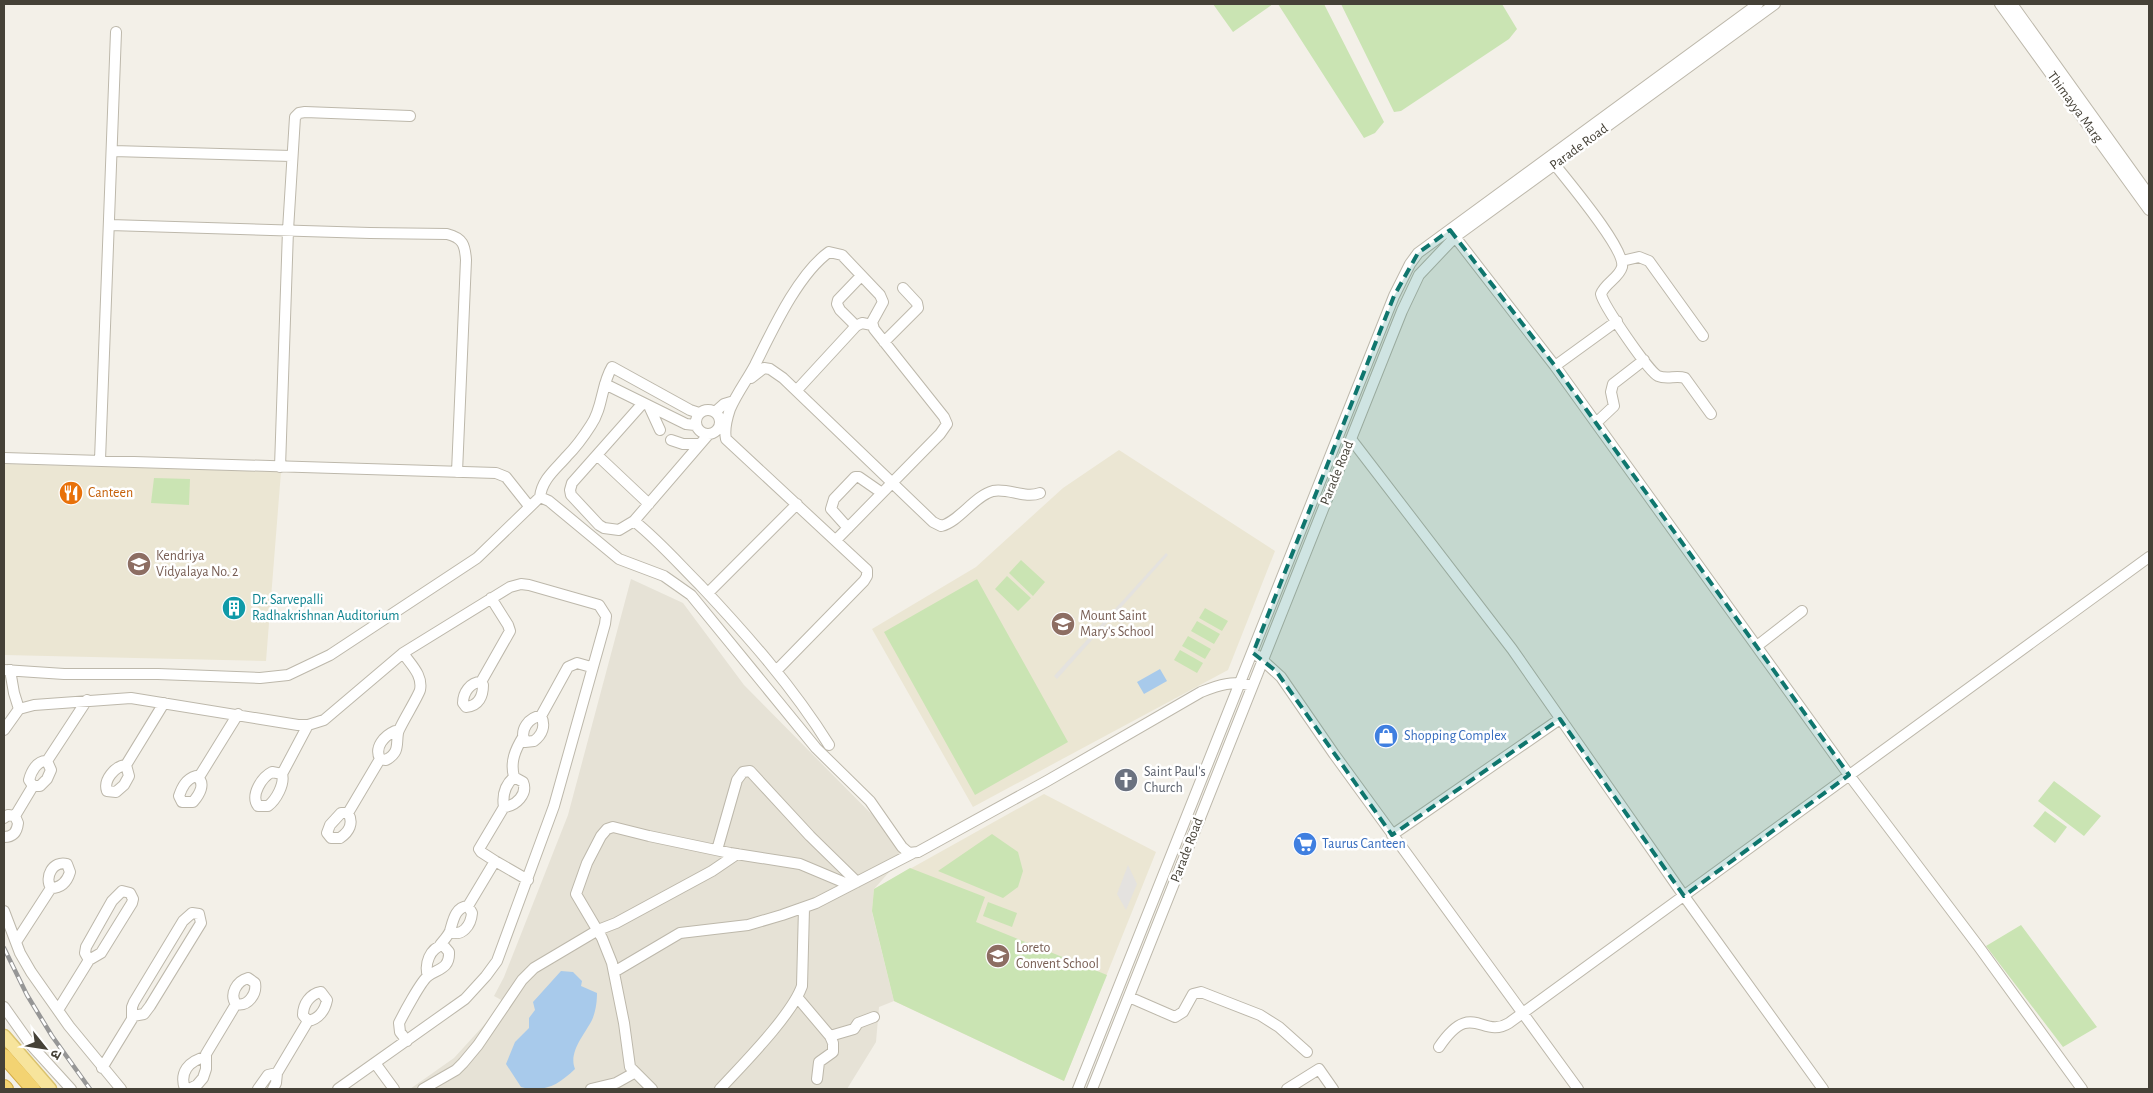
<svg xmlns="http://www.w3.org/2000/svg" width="2153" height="1093" viewBox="0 0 2153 1093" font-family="'Alegreya Sans','Noto Sans Devanagari',sans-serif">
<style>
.residential{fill:#e6e2d6}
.education{fill:#ebe6d3}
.green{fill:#cae4b3}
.parking{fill:#e4e2df}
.water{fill:#a8caeb}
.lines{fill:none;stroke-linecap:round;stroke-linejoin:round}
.minor-casing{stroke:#bdb8ab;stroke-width:12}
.major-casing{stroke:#dbc36d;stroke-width:15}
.highway-casing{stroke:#d2a942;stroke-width:16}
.minor{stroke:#fff;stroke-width:10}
.major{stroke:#f7e49c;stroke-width:12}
.highway{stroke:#f3d372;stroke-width:14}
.rail-casing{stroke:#969696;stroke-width:4.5}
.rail{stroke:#fff;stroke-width:2.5;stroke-dasharray:8;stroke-linecap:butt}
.marked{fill:#0f766e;fill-opacity:0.2;stroke:#0f766e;stroke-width:4;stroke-dasharray:10 6;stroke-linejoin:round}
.labels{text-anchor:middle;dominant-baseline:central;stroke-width:5;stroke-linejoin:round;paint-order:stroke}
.street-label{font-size:14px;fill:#454137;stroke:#fff}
.food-label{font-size:14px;fill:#c56008;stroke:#fff;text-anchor:start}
.education-label{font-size:14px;fill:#785e54;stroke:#fff;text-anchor:start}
.culture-label{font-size:14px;fill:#0d838f;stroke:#fff;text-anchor:start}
.shop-label{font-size:14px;fill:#366cbe;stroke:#fff;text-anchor:start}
.worship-label{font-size:14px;fill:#5b616d;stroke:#fff;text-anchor:start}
</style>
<rect width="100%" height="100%" fill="#f3f0e8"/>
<path class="residential" d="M 631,579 L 683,603 L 744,685 L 908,851 L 874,889 L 872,912 L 894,1001 L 879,1007 L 876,1042 L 847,1089 L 621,1089 L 616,1084 L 596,1089 L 410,1089 L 454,1058 L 505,1002 L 494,996 L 504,977 L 568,815 Z"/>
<path class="education" d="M 1119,450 L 1275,551 L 1228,670 L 973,807 L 872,629 L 976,567 L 1063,488 Z
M 4,464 L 281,472 L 266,661 L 4,655 Z
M 1044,794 L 1156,852 L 1064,1081 L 894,1001 L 872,911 L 874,889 Z"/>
<path class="green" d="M 1213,4 L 1273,4 L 1233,32 Z
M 1278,4 L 1324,4 L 1384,122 L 1375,133 L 1364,138 Z
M 1341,4 L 1502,4 L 1517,29 L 1509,39 L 1401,111 L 1394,112 Z
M 154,478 L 190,479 L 189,505 L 151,503 Z
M 1021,560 L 1045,582 L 1033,596 L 1009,573 Z
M 1007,576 L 1031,598 L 1018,611 L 995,589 Z
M 977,579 L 1068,742 L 975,795 L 884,632 Z
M 1205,608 L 1228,621 L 1222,631 L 1199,618 Z
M 1197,621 L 1220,634 L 1214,644 L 1191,631 Z
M 1188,636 L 1211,649 L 1205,659 L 1182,646 Z
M 1180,650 L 1203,663 L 1197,673 L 1174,660 Z
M 2054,781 L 2101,816 L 2084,836 L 2038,801 Z
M 2045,811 L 2067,827 L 2055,843 L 2033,826 Z
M 992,834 L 1018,852 L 1023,871 L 1018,887 L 1003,898 L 938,871 Z
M 910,868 L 985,897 L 976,922 L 1107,975 L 1064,1081 L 894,1001 L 872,911 L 874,889 Z
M 988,902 L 1017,913 L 1012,927 L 983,916 Z
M 2021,925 L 2097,1027 L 2063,1047 L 1986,946 Z"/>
<path class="parking" d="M 1166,553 L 1168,555 L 1057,679 L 1054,676 Z
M 1128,865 L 1137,884 L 1126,910 L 1117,894 Z"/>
<path class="water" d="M 1160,669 L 1167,681 L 1144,694 L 1137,682 Z
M 561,971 L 573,972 L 582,981 L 581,986 L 597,993 C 597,1001 596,1011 592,1020 C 585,1034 568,1052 575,1069 C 558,1085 545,1093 521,1087 L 506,1064 L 515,1042 L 529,1028 L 529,1018 L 535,1010 L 533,1002 Z"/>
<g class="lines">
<g class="minor-casing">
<path id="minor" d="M 2000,4 L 2149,210
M 2012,4 L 2149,195
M 113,151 L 292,156
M 1552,161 C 1565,178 1626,249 1622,267 C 1619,278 1605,283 1601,294 C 1603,305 1649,372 1658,376 C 1667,380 1676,375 1685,378 L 1711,414
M 110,225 L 370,233 L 447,234 C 463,238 465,245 466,260 L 457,472
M 1452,233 L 1555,366 L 1849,775 L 1979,947 L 2082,1089
M 1622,261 L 1639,257 L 1649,261 L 1703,336
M 856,326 L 840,310 L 837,304 L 838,300 L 861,276
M 884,342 L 918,308 L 917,303 L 903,288
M 1555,366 L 1617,321
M 751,378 L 764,368 L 770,369 L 783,378 L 933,522 L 941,526 C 959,522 974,496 993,491 C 1009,488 1025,499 1040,493
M 605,384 L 686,424 L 695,425
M 797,390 L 856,326 L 862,323 L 872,325
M 643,403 L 572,483 L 570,490 L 571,495 L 599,525 L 604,528 L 619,530 L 634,521 C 658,540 678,563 700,585 C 747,635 793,687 829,745
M 649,406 L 660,430
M696 422a12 12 0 1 1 24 0a12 12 0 1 1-24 0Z
M 715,412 L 724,404 L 734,401
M 1596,423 L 1614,406 L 1611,392 L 1613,384 L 1644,360
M 1351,439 L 1512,649 L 1684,896 L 1823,1089
M 671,440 L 683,444 L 700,444
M 597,455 L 649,504
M 4,458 L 496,473 L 506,477 L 529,506
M 100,460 L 116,32
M 280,467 L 288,230 L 295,117 L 299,113 L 305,112 L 410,116
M 540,497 C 542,479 556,469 567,456 C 576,447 584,436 591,425 C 603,408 601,385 612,367 L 690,410 L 699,413
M 634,521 L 708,435
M 848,528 L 831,509 L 834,499 L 855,477 L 859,477 L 882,493
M 708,593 L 797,504
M 1757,646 L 1802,611
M 1258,656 L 1281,677 L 1334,754 L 1578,1089
M 4,670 L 64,674 L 158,674 L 260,678 L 288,675 L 330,655 L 477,558 L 540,497 L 549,501 L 619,559 L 664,576 L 691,595 L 816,748 L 870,801 L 902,847 L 909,853 L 918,852 L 1047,781 L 1201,692 C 1219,685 1233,680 1252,686
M 10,670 L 14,693 L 19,709
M 776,671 L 864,581 L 867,576 L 867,570 L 726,439 C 724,430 727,418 730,409 C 737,393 747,380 755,365 C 772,331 798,274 829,252 L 842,255 L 880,295 L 883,302 L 872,322 L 874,329 L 944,417 L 947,424 L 940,434 L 836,540
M 481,682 L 483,685 C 483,696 479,706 466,707 L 463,703 C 463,693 470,682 481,682 L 510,631 L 508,625 L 491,598
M 541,716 C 529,717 519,730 525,742 L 534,741 C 542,735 546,726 541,716 L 568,667 L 577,663 L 591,667
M 4,730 L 19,709 L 34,705 L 131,698 L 298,725 L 308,725 L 324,720 L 403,653 L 510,587 L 521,584 L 529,585 L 599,605 L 606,616 L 605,624 L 554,806 L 497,961 L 486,976 L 465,999 L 338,1089
M 380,759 L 386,760 C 400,752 396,745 398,733 C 399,727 417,699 420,690 C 423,675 411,665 403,653
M 47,761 L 87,700
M 126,765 L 129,776 L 124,785 L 116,792 L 107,791 C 103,780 115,766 126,765 L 164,703
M 282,774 L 272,772 C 262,777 250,795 258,806 L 268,806 C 276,800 285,784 282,774 L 308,725
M 196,776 C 207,783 199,795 193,802 L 182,802 L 179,796 C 182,787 186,779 196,776 Z
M 199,777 L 238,714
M 514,777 C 510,762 515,750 523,737
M 33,786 L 29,780 C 31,772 37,760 47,761
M 33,786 L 40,786 L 47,779 L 51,770 L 47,761
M 504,807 C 502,795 505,785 514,777
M 348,813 L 341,813 L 330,825 L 327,833 L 331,838 L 340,838 C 349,832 354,823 348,813 L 380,759 C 374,747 384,736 395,731 L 398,733
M 15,816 L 33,786
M 4,818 L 8,815 L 15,816
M 1392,835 L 1560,719
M 4,837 C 13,837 17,832 18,823 L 15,816
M 717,850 L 737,780 L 743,772 L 750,771 L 810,836 L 857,882
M 495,861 L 481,852 L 479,849 L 504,807 C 516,806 528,794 523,782 L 514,777
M 4,911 L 20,953 L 31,972 L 69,1026 L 121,1089
M 450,931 C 462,938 471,925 472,913 L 468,906
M 16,942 L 51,888 C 61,888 67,882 70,872 L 67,864 C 53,860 44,877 51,888
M 440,945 C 443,941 448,936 450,931 C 453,921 455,907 468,906 L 495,861 L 528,880
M 614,972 L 680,933 L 748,925 L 782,915 L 816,903 L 913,853
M 248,978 L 255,983 C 257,994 248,1007 236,1004 C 229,994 237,981 248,978 Z
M 797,997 L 830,1036
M 1129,997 L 1175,1017 L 1183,1012 L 1193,994 L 1201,992 L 1260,1015 L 1279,1027 L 1307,1052
M 4,1007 L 31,1045 L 71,1089
M 58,1010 L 89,960 L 101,953 L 132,903 L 133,899 L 130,893 L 122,891 L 112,901 L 86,947 L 85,953 L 89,960
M 407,1041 L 400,1032 L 399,1023 C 403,1015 421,981 428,976 C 436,969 450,970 449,952 L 443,945 C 430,948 424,964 428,976
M 1439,1047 C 1472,998 1482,1040 1509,1023 L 2149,557
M 375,1063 L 394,1089
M 102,1068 L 132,1019 L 132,1007 L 134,1002 L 183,921 L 192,913 L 199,914 L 201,923 L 150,1006 L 144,1014 L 133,1016
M 817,1079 L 819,1062 L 833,1052 L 833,1043 L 830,1036 L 854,1029 L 858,1023 L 874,1017
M 185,1089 C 179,1072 189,1061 205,1057
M 189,1089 L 197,1085 L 203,1078 L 206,1069 L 206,1054 L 236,1004
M 258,1089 L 268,1075 L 277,1073
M 273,1089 L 276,1083 L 277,1073 L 308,1021 C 319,1019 325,1010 327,1000 L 321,992 C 310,994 303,1004 303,1015 L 308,1021
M 423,1089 L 456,1070 L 463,1063 L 478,1045 L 522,980 L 534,968 L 598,930 L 616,923 L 712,871 L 737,854
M 591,1089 L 616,1083 L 634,1073
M 652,1089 L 630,1067 L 624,1023 L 612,963 L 602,938 L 576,894 L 587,863 L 601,836 L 607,829 L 613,827 L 649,836 L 730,853 L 800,864 L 850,885
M 720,1089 C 742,1065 792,1015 802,986 L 804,908
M 1078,1089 L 1394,296 L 1410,264 L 1418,253 L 1758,4
M 1092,1089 L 1402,311 L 1419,275 L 1455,237 L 1775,4
M 1287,1089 L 1319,1069 L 1333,1089"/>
</g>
<g class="major-casing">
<path id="major" d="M 4,1036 L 50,1089"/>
</g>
<g class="highway-casing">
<path id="highway" d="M 4,1056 L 33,1089
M 4,1087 L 6,1089"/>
</g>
<use href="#minor" class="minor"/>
<use href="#major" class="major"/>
<use href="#highway" class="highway"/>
<g class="rail-casing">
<path id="rail" d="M 4,948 L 27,995 L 52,1036 L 90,1089"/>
</g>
<use href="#rail" class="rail"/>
</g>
<path class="marked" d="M 1450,230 L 1555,366 L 1849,775 L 1684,896 L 1560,719 L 1392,835 L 1276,671 L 1253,653 L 1394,296 L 1418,253 Z"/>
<defs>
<g id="restaurant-disc" transform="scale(1.25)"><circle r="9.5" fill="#e8710a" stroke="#fff"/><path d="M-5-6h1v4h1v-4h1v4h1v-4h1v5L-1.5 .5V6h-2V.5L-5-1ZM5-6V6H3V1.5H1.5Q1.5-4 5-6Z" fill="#fff"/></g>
<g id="school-disc" transform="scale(1.25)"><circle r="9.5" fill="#8d6e63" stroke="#fff"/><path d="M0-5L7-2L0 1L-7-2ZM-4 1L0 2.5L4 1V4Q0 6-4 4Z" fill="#fff"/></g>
<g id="building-disc" transform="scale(1.25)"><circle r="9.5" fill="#0f9aa8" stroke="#fff"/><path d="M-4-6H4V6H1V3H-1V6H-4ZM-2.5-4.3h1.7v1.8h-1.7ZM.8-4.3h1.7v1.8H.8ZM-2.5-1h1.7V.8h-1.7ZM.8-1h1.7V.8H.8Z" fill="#fff"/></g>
<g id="shop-disc" transform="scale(1.25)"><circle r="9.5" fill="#3f7fe0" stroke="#fff"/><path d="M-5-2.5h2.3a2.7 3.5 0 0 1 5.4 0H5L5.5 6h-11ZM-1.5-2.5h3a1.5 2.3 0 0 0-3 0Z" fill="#fff"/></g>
<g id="church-disc" transform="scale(1.25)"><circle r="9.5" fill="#6b7280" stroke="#fff"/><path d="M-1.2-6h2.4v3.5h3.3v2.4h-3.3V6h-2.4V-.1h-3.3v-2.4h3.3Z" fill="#fff"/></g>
<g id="supermarket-disc" transform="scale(1.25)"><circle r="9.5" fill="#3f7fe0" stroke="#fff"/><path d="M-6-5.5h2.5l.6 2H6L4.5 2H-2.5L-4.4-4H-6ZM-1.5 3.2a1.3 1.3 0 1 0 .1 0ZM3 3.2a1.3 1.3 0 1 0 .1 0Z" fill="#fff"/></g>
</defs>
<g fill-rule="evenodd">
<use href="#restaurant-disc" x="71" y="493"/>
<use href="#school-disc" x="139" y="564"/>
<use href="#building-disc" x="234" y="608"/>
<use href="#school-disc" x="1063" y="624"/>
<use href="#shop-disc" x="1386" y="736"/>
<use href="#church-disc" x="1126" y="780"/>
<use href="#supermarket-disc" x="1305" y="844"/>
<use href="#school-disc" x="998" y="956"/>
</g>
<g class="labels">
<g class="street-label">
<text transform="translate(2075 107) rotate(54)">Thimayya Marg</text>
<text transform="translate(1579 147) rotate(-36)">Parade Road</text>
<text transform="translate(1337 473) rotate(-68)">Parade Road</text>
<text transform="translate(1187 850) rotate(-69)">Parade Road</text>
</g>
<g class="food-label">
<text x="88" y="493">Canteen</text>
</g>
<g class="education-label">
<text x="156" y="556">Kendriya<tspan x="156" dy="16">Vidyalaya No. 2</tspan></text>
<text x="1080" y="616">Mount Saint<tspan x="1080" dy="16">Mary's School</tspan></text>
<text x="1016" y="948">Loreto<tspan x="1016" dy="16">Convent School</tspan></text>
</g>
<g class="culture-label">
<text x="252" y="600">Dr. Sarvepalli<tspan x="252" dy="16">Radhakrishnan Auditorium</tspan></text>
</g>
<g class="shop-label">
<text x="1404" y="736">Shopping Complex</text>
<text x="1322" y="844">Taurus Canteen</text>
</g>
<g class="worship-label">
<text x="1144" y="772">Saint Paul's<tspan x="1144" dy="16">Church</tspan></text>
</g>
</g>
<rect width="2153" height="1093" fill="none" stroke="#454137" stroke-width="10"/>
<g transform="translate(45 1048) rotate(120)" stroke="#ffffff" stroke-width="4" paint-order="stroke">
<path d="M0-4L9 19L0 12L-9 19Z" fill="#454137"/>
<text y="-8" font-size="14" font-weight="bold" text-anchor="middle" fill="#454137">उ</text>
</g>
</svg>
